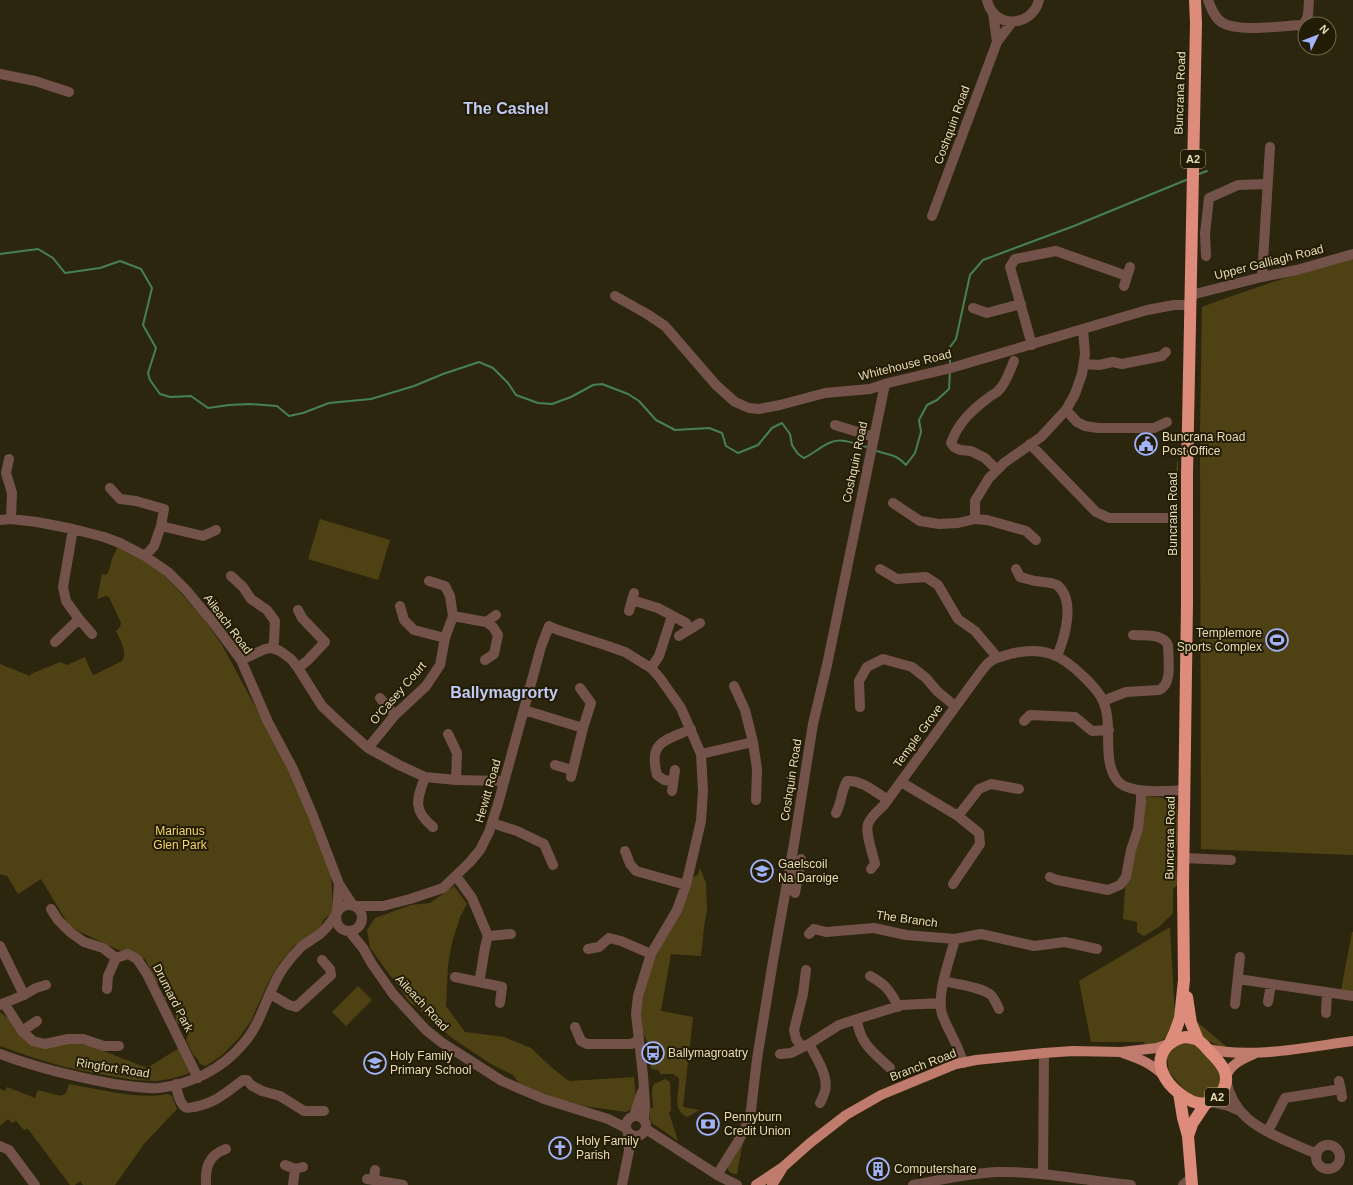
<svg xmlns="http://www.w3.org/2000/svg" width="1353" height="1185" viewBox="0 0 1353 1185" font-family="Helvetica,sans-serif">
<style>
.green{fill:#4e4215}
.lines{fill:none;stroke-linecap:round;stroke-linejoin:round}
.stream{stroke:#468056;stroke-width:2}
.minor{stroke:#73524a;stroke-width:10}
.major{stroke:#bf7b6c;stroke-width:10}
.highway{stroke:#dd8b7a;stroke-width:12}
.labels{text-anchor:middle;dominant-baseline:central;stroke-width:4;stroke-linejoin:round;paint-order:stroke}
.shield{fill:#231c04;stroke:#ada281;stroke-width:1}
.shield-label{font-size:11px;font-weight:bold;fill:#e8dcb7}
.street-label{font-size:12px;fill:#e8dcb7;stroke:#231c04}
.poi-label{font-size:12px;fill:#e8dcb7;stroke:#231c04;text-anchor:start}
.park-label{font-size:12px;fill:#f7d669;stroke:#231c04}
.district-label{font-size:16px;font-weight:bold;fill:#c0cbf5;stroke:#231c04}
</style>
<rect width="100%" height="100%" fill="#2d260e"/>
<path class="green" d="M 1353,259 L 1353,855 L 1201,849 L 1200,432 L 1202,307 C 1252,289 1301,271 1353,259 Z
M 1177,461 L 1178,461 L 1178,550 L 1175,543 L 1174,486 L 1176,485 Z
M 320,519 L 390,540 L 378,580 L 308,559 Z
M 117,547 L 147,561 L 162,573 L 180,592 L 205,620 L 222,645 L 290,771 L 331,870 L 333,913 L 324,919 L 320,928 L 294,946 L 279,964 L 268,983 L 251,1021 L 239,1038 L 222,1055 L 206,1066 L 200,1064 L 197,1058 L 194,1056 L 186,1040 L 188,1036 L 182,1025 L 176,1022 C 175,1009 176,1006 164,998 L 166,995 L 160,983 L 157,983 L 145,959 L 116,949 L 70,927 L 41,879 L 18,894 L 7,876 L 0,874 L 0,664 L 30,676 L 31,674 L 60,662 L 67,665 L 85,657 L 92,674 L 94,675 L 122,661 C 128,652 120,640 116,631 L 120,627 L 121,623 L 109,597 L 106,596 L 97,599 L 102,574 L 106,575 C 110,571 110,565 112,559 C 113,555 116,552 117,547 Z
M 1147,796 L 1170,799 L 1177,805 L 1179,829 L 1176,847 L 1176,867 L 1178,884 L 1173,889 L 1173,913 L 1159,927 L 1144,936 L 1137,932 L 1137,922 L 1123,919 L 1125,890 L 1143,799 Z
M 700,868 L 706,883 L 707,910 L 704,927 L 701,956 L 671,954 L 661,1011 L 693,1017 L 683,1107 L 700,1110 L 687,1117 C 671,1110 680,1091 679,1078 L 673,1074 L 660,1074 L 659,1070 L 651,1069 L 650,1060 L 656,1055 L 652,1045 L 649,1046 L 642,1030 L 640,997 L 649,970 L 659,949 L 681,908 L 693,877 L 698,875 Z
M 454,886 L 467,904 L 460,917 L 452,943 L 448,965 L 446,1006 L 465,1032 L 504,1037 L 531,1048 L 550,1066 L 566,1079 L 570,1081 L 634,1077 L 636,1098 L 633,1108 L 626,1112 L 584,1106 L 552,1097 L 519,1083 L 513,1075 L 491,1064 L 452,1038 L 429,1019 L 416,1006 L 411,1004 L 370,948 L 367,930 L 375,918 L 411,905 L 430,903 Z
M 1170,927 L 1175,1017 L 1170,1033 L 1164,1039 L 1157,1043 L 1145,1045 L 1144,1042 L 1091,1042 L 1079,981 Z
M 1352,932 L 1353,932 L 1353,991 L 1341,990 Z
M 358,986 L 372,1000 L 346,1026 L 332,1012 Z
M 0,1012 L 9,1019 L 16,1031 L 29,1043 L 53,1046 L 73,1043 L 88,1045 L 147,1068 L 179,1048 L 190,1071 L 188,1074 L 170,1079 L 157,1081 L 134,1080 L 93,1073 L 61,1066 L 31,1057 L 0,1046 Z
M 1195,1020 L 1228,1048 C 1217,1046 1203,1040 1197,1030 C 1196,1027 1195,1023 1195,1020 Z
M 1187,1043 L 1198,1046 L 1218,1066 L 1222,1075 L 1218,1090 L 1206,1099 L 1190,1096 L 1169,1072 L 1167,1057 L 1172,1049 L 1177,1045 Z
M 665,1079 L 670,1082 L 671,1110 L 669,1113 L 678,1141 L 652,1123 L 650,1120 L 649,1107 L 653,1108 C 654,1099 649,1091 655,1083 L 659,1082 Z
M 69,1084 C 98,1089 139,1100 168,1094 L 172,1096 L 177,1109 L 144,1144 L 115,1185 L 83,1185 L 80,1181 L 75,1185 L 70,1185 L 28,1129 L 24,1130 L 16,1121 L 12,1123 L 8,1119 L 0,1126 L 0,1089 L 5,1091 L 7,1087 L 35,1098 L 38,1090 L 61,1096 L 66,1093 Z
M 743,1141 L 737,1174 C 735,1174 729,1173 728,1170 C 725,1164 739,1146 743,1141 Z"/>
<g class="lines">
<path class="stream" d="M 1199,174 L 1207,171
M 0,254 L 38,249 L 53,258 L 65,273 L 100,268 L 120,261 L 141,269 L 152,288 L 143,325 L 156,348 L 148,373 L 150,380 L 160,394 L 170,397 L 191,396 L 208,408 L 229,405 L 250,404 L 277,406 L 289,416 L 303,413 L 329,403 L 371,399 L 414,386 L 443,374 L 479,362 L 493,368 L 508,383 L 516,395 L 538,403 L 552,404 L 571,397 L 593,385 L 602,384 L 628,394 L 639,401 L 656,420 L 675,430 L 709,428 L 722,433 L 726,446 L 738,453 L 758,445 L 772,428 L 782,423 L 790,434 L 792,445 L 798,454 L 804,458 C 813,454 820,447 829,443 C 840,437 854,443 866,447
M 950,364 L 950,347 L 956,339 L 970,275 L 983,260 L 1074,226 L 1186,180
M 877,451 C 890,456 895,453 906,465 L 915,453 L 921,432 L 919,420 L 927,405 L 937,400 L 949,389 L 950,371"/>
<path class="minor" d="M 987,0 C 993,29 1032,28 1039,0
M 1208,0 C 1211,8 1215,19 1223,23 C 1238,32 1282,26 1301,25 C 1310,21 1308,9 1309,0
M 993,12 L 997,42
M 0,74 L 35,81 L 69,92
M 932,216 L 997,42 L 1012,22
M 1206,256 L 1205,233 L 1209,198 L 1238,185 L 1267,184
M 1262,277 L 1270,147
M 1124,286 L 1130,267
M 1191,295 L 1262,277 L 1297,270 L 1353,254
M 615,296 L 647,314 L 665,326 L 716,385 L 735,402 L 749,408 L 759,409 L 780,405 L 825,393 L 870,389 L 888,383 L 951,368 L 1147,310 L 1174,305 L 1191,305
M 973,308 L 987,313 L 1021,304
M 1032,345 L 1010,267 L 1015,259 L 1056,251 L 1127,276
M 1084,364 L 1099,365 L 1113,362 L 1122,364 L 1162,356 L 1166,352
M 1066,410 L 1077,422 L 1085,426 L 1098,428 L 1154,428 L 1167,422
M 835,425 L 874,437
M 1030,444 L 1096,512 L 1109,518 L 1167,518
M 9,459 L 6,473 L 12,493 L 11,519
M 997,470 L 985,458 L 971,451 L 960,450 L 954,447 L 951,443 C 958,423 972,410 988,398 C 991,395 995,394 998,391 C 1006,384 1010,370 1014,361
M 110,488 L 120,499 L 136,501 L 164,509 L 161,526 L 154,546 L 145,556
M 893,503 L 920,521 L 939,524 L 958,523 L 975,519 L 987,520 L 1026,531 L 1036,540
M 975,519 L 975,501 L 989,478 L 1004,463 L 1041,437 L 1066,410 L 1075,394 L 1082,374 L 1085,354 L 1083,329
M 0,520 L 11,519 L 37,522 L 73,529 L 104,537 L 120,543 L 145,556 L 168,572 L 186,590 L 212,621 L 241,660 L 268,722 L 293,769 L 313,816 L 339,884 L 352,904
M 161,526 L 203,536 L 216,530
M 73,529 L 63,587 L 66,601 L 79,619 L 92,634
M 880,569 L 897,579 L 926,577 L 938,585 L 958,619 L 975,631 L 997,657
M 1016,569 L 1020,577 C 1025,578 1030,580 1035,581 C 1041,582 1052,582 1057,585 C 1076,600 1065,637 1057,656
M 231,576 L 243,587 L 251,599 L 267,610 L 275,621 L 274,642 L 272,648
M 632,600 L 658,608 L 686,623 L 690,629
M 400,606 L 404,620 L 414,630 L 445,638
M 629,611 L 634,593
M 453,616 L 486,622 L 493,627 L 498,635 L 494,654 L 485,660
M 486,622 L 496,615
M 679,636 L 700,623
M 55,642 L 79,619
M 241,660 L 265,649 L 272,648 L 280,651 L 291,659 L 298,668 L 322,706 L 341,724 L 368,748 L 399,765 L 425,777 L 456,780 L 504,781
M 298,668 L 307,661 L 325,642 L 302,618 L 298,610
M 651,668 L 659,656 L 672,616
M 734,686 L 745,710 L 753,742
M 580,688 L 591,703 L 583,728
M 380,698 L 395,715
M 1103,701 L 1126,692 L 1159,690 C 1173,684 1168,659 1168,645 C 1162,633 1145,636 1133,635
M 860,707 L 859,681 L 867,667 L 883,659 L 912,667 L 926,678 L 937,691 L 955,706
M 524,710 L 583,728 L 571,777
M 1024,721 L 1030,715 L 1075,717 L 1092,731 L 1109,730
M 448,734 L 457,753 L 456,780
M 368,748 L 395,715 L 426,686 L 440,665 L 445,638 L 453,616 L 450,596 L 445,586 L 429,581
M 701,754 L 753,742 L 757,769 L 756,800
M 555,765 L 572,770
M 425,777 C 417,799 412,810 433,827
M 673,781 L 664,780 L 657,775 C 648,741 665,741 691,729
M 901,782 L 958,816 L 979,833 L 980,844 L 953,884
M 672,791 L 675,770
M 836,813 C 842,802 841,791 847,781 C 862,780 875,792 888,800
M 958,816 L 979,789 L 991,784 L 1019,789
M 492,823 L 517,831 L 544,844 L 553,865
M 625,851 L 630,864 L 636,871 L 686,885
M 1183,858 L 1231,860
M 871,869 L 875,864 C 873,854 865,833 868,824 C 871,816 879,810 884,805 L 977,677 C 981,672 985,665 991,661 C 996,657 1004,656 1010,654 C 1043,646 1061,654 1084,677 C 1091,684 1099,691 1103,701 C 1114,725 1101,759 1117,780 C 1128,795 1168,791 1184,790
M 456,876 L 472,898 L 488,936 C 483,951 483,966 479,982 L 502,987 L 500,1003
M 1050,877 L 1057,880 L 1108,890 L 1120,885 L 1126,877 L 1131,850 L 1138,829 L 1141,801 L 1141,791
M 795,893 L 801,859
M336 918a13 13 0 1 1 26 0a13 13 0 1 1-26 0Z
M 355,906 L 383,906 L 410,899 L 443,888 L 470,862 L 480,850 L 489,832 L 498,804 L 541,647 L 549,626 L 558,630 L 605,645 L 625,652 L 651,668 L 660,678 L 681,708 L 701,754 L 703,791 L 701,821 L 686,885 L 677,910 L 651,954 L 638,996 L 636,1014 L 643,1075 L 645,1105 L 644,1120
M 51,909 L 58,920 L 70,932 L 84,942 L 103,948 L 116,958
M 337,911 L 339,884
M 349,931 L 363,948 L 372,964 L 393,994 L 426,1030 L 441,1042 L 502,1081 L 544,1099 L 608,1119 L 626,1128
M 809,934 L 814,929 L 826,932 L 874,928 L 906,935 L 955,939
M 488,936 L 511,934
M 0,946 L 24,995
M 588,949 L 599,947 L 609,938 L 621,941 L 651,954
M 870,976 C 885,984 891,991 898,1007
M 455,977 L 479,982
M 1238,979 L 1353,996
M 944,981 C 958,985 979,986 991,995 C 994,998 997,1005 999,1009
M 107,989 L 108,976 L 116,958 L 128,954 L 137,959 L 147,974 L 198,1078
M 270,994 L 289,1005 L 296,1007 L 331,975 L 330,969 L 322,960
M 1268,1002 L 1271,984
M 4,1003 L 22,1031 L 33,1041 L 45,1044 L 68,1039 L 83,1039 L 104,1046 L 119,1046
M 1235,1004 L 1240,957
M 0,1005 L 24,995 L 36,988 L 46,985
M 1326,1013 L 1327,992
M 857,1019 C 859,1043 874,1053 890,1068
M 575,1027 L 581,1041 L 587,1044 L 631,1044 L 639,1040
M 22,1031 L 37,1021
M 809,1044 C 816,1057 829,1076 825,1091 C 824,1095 822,1099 820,1103
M 802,1047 L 796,1039 L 794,1030 L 803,994 L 806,970
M 0,1054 C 37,1068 75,1077 114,1084 C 129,1086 144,1089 159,1088 C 192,1084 222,1069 243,1044 C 263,1022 267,990 284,967 C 289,960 296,952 302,946 C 308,942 314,938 320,934 C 326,929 331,922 335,916
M 780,1054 L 791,1053 L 809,1044 L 839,1025 L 857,1019 L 902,1005 L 941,1003
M 963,1063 C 959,1046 948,1031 942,1014 C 936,995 950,959 955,939 L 981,934 L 1034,946 L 1065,942 L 1097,949
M 1226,1080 C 1229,1094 1236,1108 1247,1118 C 1264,1133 1296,1145 1317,1154
M 1339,1081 L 1342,1097
M 176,1084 C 177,1091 178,1099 183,1105 C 186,1109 189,1108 194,1107 C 215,1103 226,1093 243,1080 L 247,1080 L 251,1085 L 262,1091 L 280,1096 L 304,1111 L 324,1111
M 1211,1102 L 1228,1106 L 1240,1111
M 634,1116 L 642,1092
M626 1126a10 10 0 1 1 20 0a10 10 0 1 1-20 0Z
M 646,1129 L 719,1176 L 737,1185
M 1268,1131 L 1285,1098 L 1341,1089
M1316 1157a12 12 0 1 1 24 0a12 12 0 1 1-24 0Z
M 0,1146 L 9,1150 L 35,1185
M 285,1165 L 295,1169 L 303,1167
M 1043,1174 L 1044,1053
M 717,1175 L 739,1140 L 748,1122 L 751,1110 L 757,1059 L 773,961 L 794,844 L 813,724 L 827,665 L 885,384
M 367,1179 L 403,1185
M 374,1180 L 375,1170
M 206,1185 C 205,1168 208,1155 226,1149
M 293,1185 L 295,1169
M 622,1185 L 629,1151 L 628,1133
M 913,1185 C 940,1180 970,1173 998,1172 C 1042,1171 1087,1181 1131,1185
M 1183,1185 L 1191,1178"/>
<path class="major" d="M 1207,1049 C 1253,1059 1307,1047 1353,1041
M 1123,1053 C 1140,1059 1151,1063 1164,1076
M 1226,1077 C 1230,1064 1243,1059 1254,1054
M 756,1185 L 783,1167 L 810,1143 L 846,1115 L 881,1095 L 956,1064 L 976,1060 L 1044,1053 L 1073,1051 L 1121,1052 L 1157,1048 L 1168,1044
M 772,1185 L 782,1169"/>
<path class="highway" d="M 1187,997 L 1191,1023 L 1198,1040
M 1186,1037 C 1190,1038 1195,1038 1198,1040 C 1202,1043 1206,1047 1209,1051 C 1220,1062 1232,1074 1223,1090 C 1220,1095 1214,1100 1209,1102 C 1192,1109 1167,1086 1162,1071 C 1156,1054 1169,1039 1186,1037 Z
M 1170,1043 L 1175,1032 L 1180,1018 L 1184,980 L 1183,886 L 1187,603 L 1187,474 L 1196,23 L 1195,0
M 1179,1093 L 1183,1118 L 1188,1136 L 1192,1185
M 1188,1136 L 1192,1124 L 1206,1103"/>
</g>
<defs>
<g id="civic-ring" transform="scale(1.15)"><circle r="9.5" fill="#231c04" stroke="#a1b3fd" stroke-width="1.5"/><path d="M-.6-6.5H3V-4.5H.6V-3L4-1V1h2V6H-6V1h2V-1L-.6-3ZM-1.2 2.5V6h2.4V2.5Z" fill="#a1b3fd"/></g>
<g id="stadium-ring" transform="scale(1.15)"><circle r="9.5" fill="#231c04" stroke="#a1b3fd" stroke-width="1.5"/><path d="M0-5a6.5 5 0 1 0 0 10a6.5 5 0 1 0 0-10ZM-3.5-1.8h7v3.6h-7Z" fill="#a1b3fd"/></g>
<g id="school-ring" transform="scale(1.15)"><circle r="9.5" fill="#231c04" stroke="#a1b3fd" stroke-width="1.5"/><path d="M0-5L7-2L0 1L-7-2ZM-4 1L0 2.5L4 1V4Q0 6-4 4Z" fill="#a1b3fd"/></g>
<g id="bus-ring" transform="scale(1.15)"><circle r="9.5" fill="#231c04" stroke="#a1b3fd" stroke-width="1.5"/><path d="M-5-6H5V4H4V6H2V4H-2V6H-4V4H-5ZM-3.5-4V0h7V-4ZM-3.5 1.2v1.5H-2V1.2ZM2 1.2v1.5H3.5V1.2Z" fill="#a1b3fd"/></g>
<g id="bank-ring" transform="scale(1.15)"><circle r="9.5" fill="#231c04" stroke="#a1b3fd" stroke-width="1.5"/><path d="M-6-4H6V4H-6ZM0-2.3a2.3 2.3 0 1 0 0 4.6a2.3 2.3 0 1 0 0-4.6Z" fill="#a1b3fd"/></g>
<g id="church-ring" transform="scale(1.15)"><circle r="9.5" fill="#231c04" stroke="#a1b3fd" stroke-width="1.5"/><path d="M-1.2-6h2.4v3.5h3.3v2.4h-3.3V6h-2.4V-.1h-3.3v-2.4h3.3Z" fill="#a1b3fd"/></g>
<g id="building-ring" transform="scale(1.15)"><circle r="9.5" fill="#231c04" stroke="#a1b3fd" stroke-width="1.5"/><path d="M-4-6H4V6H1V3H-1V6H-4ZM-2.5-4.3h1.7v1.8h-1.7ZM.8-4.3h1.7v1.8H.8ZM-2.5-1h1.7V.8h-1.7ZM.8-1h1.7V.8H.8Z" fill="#a1b3fd"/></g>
</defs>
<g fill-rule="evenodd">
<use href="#civic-ring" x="1146" y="444"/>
<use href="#stadium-ring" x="1277" y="640"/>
<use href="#school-ring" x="762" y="871"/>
<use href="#bus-ring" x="653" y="1053"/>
<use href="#school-ring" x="375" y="1063"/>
<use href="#bank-ring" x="708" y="1124"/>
<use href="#church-ring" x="560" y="1148"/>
<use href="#building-ring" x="878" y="1169"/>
</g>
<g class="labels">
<g class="shield">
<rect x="1181" y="150" width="24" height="18" rx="3"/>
<rect x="1205" y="1088" width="24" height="18" rx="3"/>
</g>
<g class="shield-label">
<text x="1193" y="159">A2</text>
<text x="1217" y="1097">A2</text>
</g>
<g class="street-label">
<text transform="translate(1180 93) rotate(-88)">Buncrana Road</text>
<text transform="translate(952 125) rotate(-70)">Coshquin Road</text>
<text transform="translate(1269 262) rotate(-14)">Upper Galliagh Road</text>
<text transform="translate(905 365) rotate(-14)">Whitehouse Road</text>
<text transform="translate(855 462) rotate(-78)">Coshquin Road</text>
<text transform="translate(1173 514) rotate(-90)">Buncrana Road</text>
<text transform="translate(228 624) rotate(53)">Aileach Road</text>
<text transform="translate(398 693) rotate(-49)">O'Casey Court</text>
<text transform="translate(918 736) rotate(-54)">Temple Grove</text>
<text transform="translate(791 780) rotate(-81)">Coshquin Road</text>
<text transform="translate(488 791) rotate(-74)">Hewitt Road</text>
<text transform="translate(1170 838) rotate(-89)">Buncrana Road</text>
<text transform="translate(907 919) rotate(8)">The Branch</text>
<text transform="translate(173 998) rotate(63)">Drumard Park</text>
<text transform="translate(422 1003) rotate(47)">Aileach Road</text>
<text transform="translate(923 1065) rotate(-21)">Branch Road</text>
<text transform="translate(113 1068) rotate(9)">Ringfort Road</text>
</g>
<g class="poi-label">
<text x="1162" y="437">Buncrana Road<tspan x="1162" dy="14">Post Office</tspan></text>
<text x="1262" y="633" text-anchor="end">Templemore<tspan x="1262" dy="14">Sports Complex</tspan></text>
<text x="778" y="864">Gaelscoil<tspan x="778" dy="14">Na Daroige</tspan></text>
<text x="668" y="1053">Ballymagroatry</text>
<text x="390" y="1056">Holy Family<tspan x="390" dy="14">Primary School</tspan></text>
<text x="724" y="1117">Pennyburn<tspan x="724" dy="14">Credit Union</tspan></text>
<text x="576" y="1141">Holy Family<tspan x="576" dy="14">Parish</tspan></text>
<text x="894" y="1169">Computershare</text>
</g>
<g class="park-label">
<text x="180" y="831">Marianus<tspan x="180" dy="14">Glen Park</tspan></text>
</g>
<g class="district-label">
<text x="506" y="108">The Cashel</text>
<text x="504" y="692">Ballymagrorty</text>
</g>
</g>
<g transform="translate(1317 36) rotate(47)"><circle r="19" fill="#231c04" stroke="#72694c"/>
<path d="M0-3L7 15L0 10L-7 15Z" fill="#a1b3fd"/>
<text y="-6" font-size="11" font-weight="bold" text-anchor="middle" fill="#e8dcb7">N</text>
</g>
</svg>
